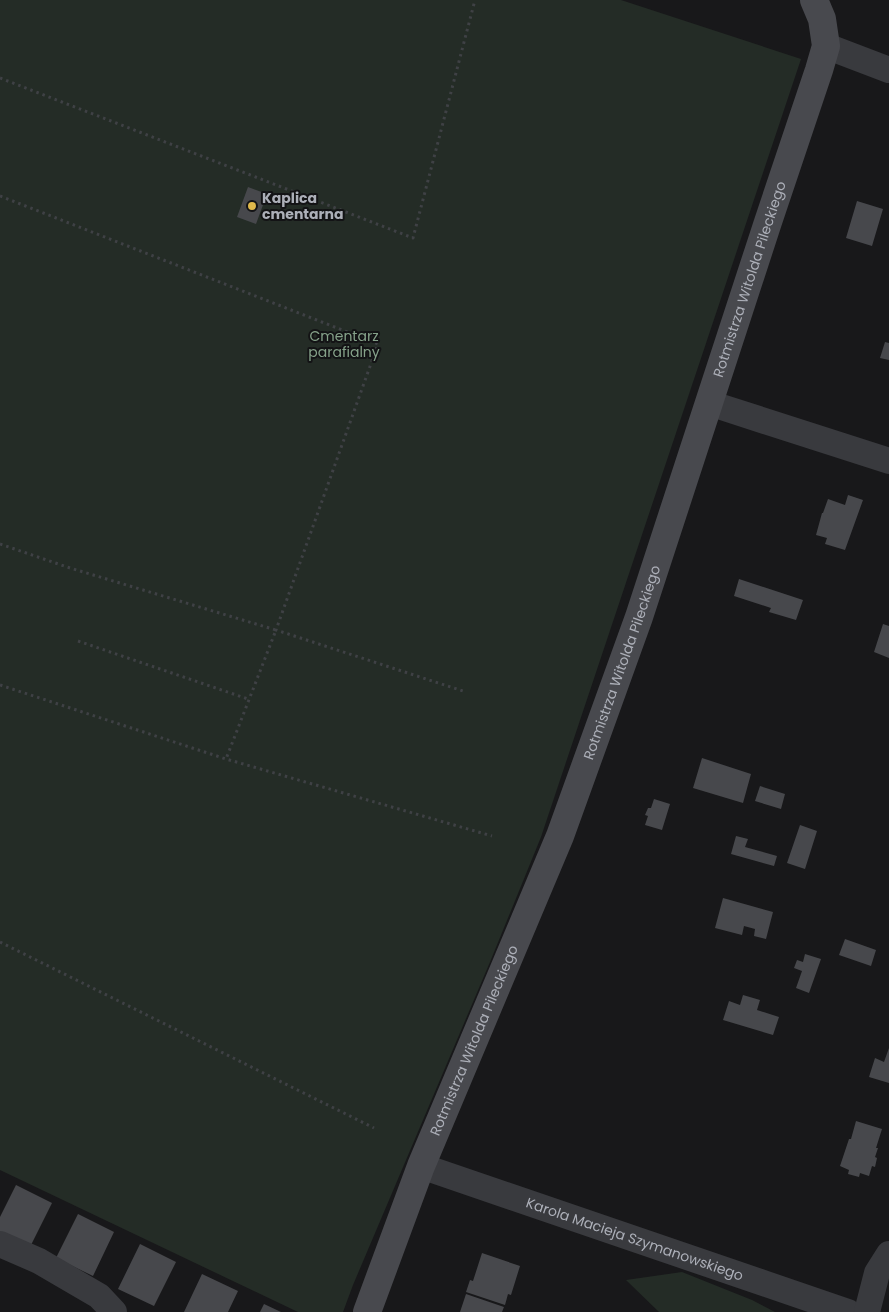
<svg xmlns="http://www.w3.org/2000/svg" width="889" height="1312" viewBox="0 0 889 1312" font-family="Poppins,sans-serif">
<style>
.green{fill:#242c26}
.building{fill:#47484c}
.lines{fill:none;stroke-linecap:round;stroke-linejoin:round}
.path{stroke:#3f4145;stroke-width:3;stroke-dasharray:2.5 4;stroke-linecap:butt}
.street{stroke:#393a3e;stroke-width:26}
.secondary{stroke:#48494e;stroke-width:28}
.poi-dot{fill:#dfb84b;stroke:#131315;stroke-width:2}
.labels{text-anchor:middle;dominant-baseline:central;stroke-width:4;stroke-linejoin:round;paint-order:stroke}
.poi-label{font-size:14px;font-weight:bold;fill:#acafb8;stroke:#131315;text-anchor:start}
.street-label{font-size:14px;fill:#acafb8;stroke:#131315}
.park-label{font-size:14px;fill:#85a189;stroke:#131315}
</style>
<rect width="100%" height="100%" fill="#18181a"/>
<path class="green" d="M 0,0 L 621,0 L 801,59 L 541,837 L 490,962 L 353,1285 L 343,1312 L 298,1312 L 0,1170 Z
M 682,1272 L 752,1300 L 775,1312 L 659,1312 L 626,1280 Z"/>
<path class="building" d="M 248,187 L 267,194 L 256,224 L 237,217 Z
M 857,201 L 883,209 L 872,246 L 846,238 Z
M 885,342 L 889,343 L 889,360 L 880,358 Z
M 848,495 L 863,500 L 845,550 L 825,544 L 827,538 L 816,535 L 822,513 L 823,513 L 828,499 L 845,505 Z
M 739,579 L 803,600 L 796,620 L 769,612 L 771,608 L 734,596 Z
M 883,624 L 889,626 L 889,658 L 874,652 Z
M 702,758 L 751,774 L 743,803 L 693,788 Z
M 760,786 L 785,794 L 781,809 L 755,801 Z
M 654,799 L 670,804 L 662,830 L 645,825 L 648,816 L 645,815 L 648,808 L 651,808 Z
M 800,825 L 817,831 L 805,869 L 787,863 Z
M 736,836 L 748,839 L 745,847 L 777,856 L 774,866 L 731,854 Z
M 723,898 L 773,912 L 766,939 L 754,936 L 755,929 L 744,926 L 742,935 L 715,928 Z
M 845,939 L 876,950 L 871,966 L 839,955 Z
M 805,954 L 821,959 L 809,993 L 796,988 L 802,971 L 794,968 L 797,960 L 803,962 Z
M 743,995 L 760,1000 L 757,1010 L 779,1017 L 773,1035 L 723,1020 L 729,1001 L 740,1005 Z
M 889,1048 L 889,1083 L 869,1077 L 875,1058 L 884,1062 Z
M 856,1121 L 882,1129 L 876,1148 L 878,1148 L 875,1157 L 877,1158 L 875,1167 L 872,1166 L 869,1176 L 860,1173 L 859,1177 L 848,1174 L 849,1170 L 840,1166 L 849,1139 L 851,1139 Z
M 16,1185 L 52,1203 L 30,1247 L 0,1232 L 0,1217 Z
M 78,1214 L 114,1232 L 93,1276 L 56,1258 Z
M 140,1244 L 176,1262 L 154,1306 L 118,1289 Z
M 482,1253 L 520,1266 L 511,1295 L 508,1294 L 505,1305 L 466,1292 L 470,1280 L 473,1281 Z
M 202,1274 L 238,1291 L 228,1312 L 184,1312 Z
M 466,1294 L 504,1307 L 502,1312 L 460,1312 Z
M 264,1304 L 281,1312 L 260,1312 Z"/>
<g class="lines">
<path class="path" d="M 0,78 L 413,238 L 475,0
M 0,196 L 378,344 L 276,630 L 466,692
M 0,544 L 70,568 L 276,630 L 226,759
M 78,641 L 248,699
M 0,685 L 226,759 L 492,836
M 0,942 L 374,1128"/>
<g class="street">
<path d="M 826,46 L 889,70"/>
<path d="M 709,403 L 889,461"/>
<path id="s1" d="M 421,1166 L 848,1312"/>
<path d="M 0,1244 L 39,1261 L 99,1296 L 114,1312"/>
<path d="M 867,1312 L 877,1273 L 889,1254"/>
</g>
<path class="secondary" id="s2" d="M 367,1312 L 421,1166 L 560,836 L 639,617 L 768,222 L 819,70 L 826,46 L 822,19 L 814,0"/>
</g>
<circle class="poi-dot" cx="252" cy="206" r="5"/>
<g class="labels">
<g class="poi-label">
<text x="262" y="198">Kaplica<tspan x="262" dy="16">cmentarna</tspan></text>
</g>
<g class="street-label">
<text stroke="none"><textPath href="#s2" startOffset="1102">Rotmistrza Witolda Pileckiego</textPath></text>
<text stroke="none"><textPath href="#s2" startOffset="698">Rotmistrza Witolda Pileckiego</textPath></text>
<text stroke="none"><textPath href="#s2" startOffset="292">Rotmistrza Witolda Pileckiego</textPath></text>
<text stroke="none"><textPath href="#s1" startOffset="226">Karola Macieja Szymanowskiego</textPath></text>
</g>
<g class="park-label">
<text x="344" y="336">Cmentarz<tspan x="344" dy="16">parafialny</tspan></text>
</g>
</g>
</svg>
